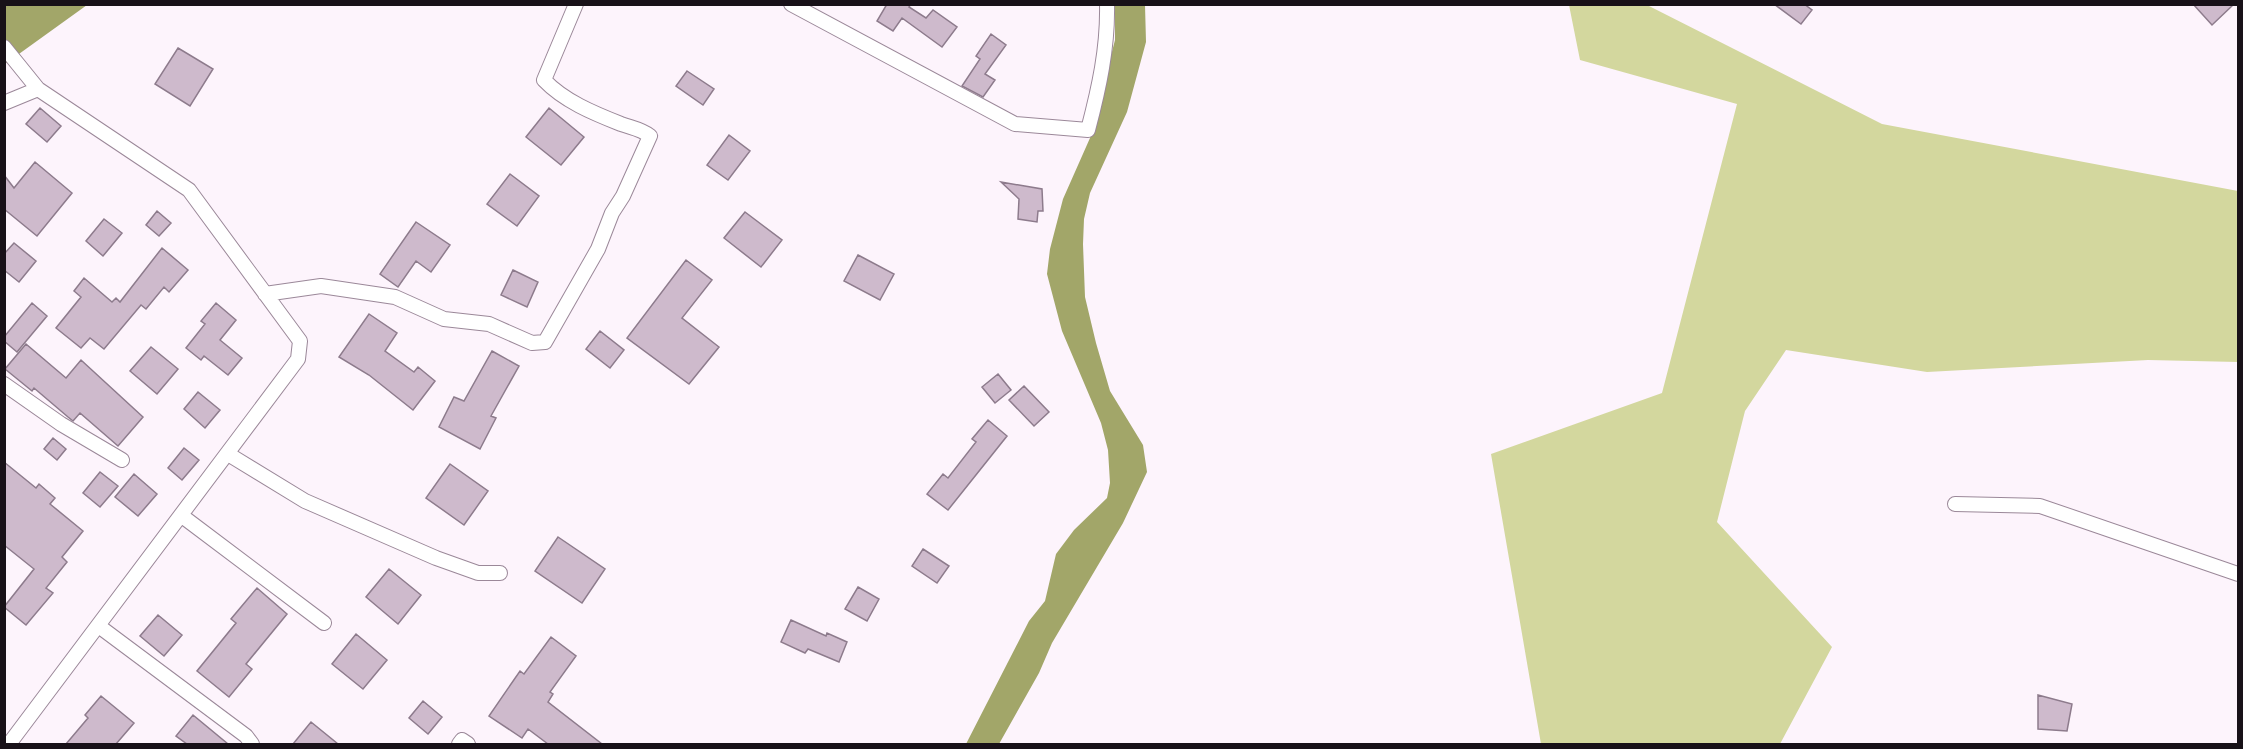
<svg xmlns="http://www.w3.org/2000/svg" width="2243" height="749" viewBox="0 0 2243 749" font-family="'PT Sans Narrow',sans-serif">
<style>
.green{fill:#d3d79e}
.water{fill:#a2a669}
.building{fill:#cebacc;stroke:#8d7b8c;stroke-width:1.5}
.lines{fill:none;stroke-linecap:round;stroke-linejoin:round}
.street-casing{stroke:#9b8899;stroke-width:16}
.street{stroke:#fff;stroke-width:14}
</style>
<rect width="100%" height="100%" fill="#fdf4fc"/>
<path class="green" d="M 1569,5 L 1647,5 L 1882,124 L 2238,191 L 2238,362 L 2148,360 L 1927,372 L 1786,350 L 1745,411 L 1717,522 L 1832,647 L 1780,744 L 1541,744 L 1491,454 L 1662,393 L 1737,104 L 1580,60 Z"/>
<path class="water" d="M 5,5 L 87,5 L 5,64 Z
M 1115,5 L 1145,5 L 1146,42 L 1127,112 L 1090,193 L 1084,219 L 1083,244 L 1085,297 L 1096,343 L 1110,391 L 1143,445 L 1147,472 L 1123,523 L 1052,643 L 1039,673 L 999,744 L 966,744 L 1029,621 L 1045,601 L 1056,554 L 1074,530 L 1107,498 L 1110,483 L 1108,450 L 1101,423 L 1062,331 L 1047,274 L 1050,249 L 1063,199 L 1090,138 L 1115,40 Z"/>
<path class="building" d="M 887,4 L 911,4 L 909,7 L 926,18 L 933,10 L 957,27 L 942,47 L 902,18 L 893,31 L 877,21 Z
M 1774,4 L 1804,4 L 1812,10 L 1801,24 Z
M 2193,4 L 2234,4 L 2212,25 Z
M 991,34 L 1006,45 L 985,74 L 995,80 L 983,97 L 962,86 L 980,59 L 976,56 Z
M 178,48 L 213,69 L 190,106 L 155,84 Z
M 687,71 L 714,89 L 703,105 L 676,86 Z
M 40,108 L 61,126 L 47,142 L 26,124 Z
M 549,108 L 584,137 L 561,165 L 526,137 Z
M 729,135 L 750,151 L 728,180 L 707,165 Z
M 35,162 L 72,193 L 37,236 L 4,209 L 4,175 L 14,188 Z
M 510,174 L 539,196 L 517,226 L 487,204 Z
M 1001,182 L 1042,189 L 1043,211 L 1038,211 L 1037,222 L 1018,219 L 1019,199 Z
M 157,211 L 171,223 L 159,236 L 146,225 Z
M 745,212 L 782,240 L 761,267 L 724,238 Z
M 104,219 L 122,233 L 103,256 L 86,241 Z
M 416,222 L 450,245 L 431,272 L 416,261 L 398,287 L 380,274 Z
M 14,243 L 36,261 L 19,282 L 4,270 L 4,254 Z
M 162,248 L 188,270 L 169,292 L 164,287 L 146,309 L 141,305 L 104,349 L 90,338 L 81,348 L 56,328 L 81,297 L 74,291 L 84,278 L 112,302 L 116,298 L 120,302 Z
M 858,255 L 894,274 L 880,300 L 844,281 Z
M 686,260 L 712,280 L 682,318 L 719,347 L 689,384 L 627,338 Z
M 513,270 L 538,282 L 527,307 L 501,295 Z
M 32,303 L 47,316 L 17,352 L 4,341 L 4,337 Z
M 216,303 L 236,320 L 220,340 L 242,358 L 228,375 L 204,356 L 201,360 L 186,348 L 205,324 L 201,321 Z
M 369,314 L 397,333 L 385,351 L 414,372 L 418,367 L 435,381 L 413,410 L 369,375 L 339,357 Z
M 600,331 L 624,350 L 610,368 L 586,349 Z
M 26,344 L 66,378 L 81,360 L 143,417 L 118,446 L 80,413 L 73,421 L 68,417 L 34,388 L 32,391 L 5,369 Z
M 151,347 L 178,369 L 157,394 L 130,371 Z
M 492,351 L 519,366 L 491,416 L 496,418 L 480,449 L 439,427 L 454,397 L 464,401 Z
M 998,374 L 1011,390 L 995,403 L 982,387 Z
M 1024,386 L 1049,412 L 1034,426 L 1009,400 Z
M 198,392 L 220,410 L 205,428 L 184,409 Z
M 988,420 L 1007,436 L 948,510 L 927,494 L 943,474 L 948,478 L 976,442 L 972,439 Z
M 53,438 L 66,449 L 57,460 L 44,449 Z
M 184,448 L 199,460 L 182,480 L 168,468 Z
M 4,462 L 36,488 L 39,484 L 55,498 L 50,504 L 83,531 L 62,557 L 67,562 L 46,588 L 53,593 L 26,625 L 4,607 L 34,569 L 4,545 Z
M 450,464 L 488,491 L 464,525 L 426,498 Z
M 100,472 L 118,486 L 100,507 L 83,493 Z
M 134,474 L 157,494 L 138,516 L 115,497 Z
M 558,537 L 605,569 L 582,603 L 535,571 Z
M 923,549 L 949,566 L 937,583 L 912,566 Z
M 389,569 L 421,595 L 398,624 L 366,597 Z
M 858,587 L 879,599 L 867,621 L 845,609 Z
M 257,588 L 287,614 L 246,664 L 252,669 L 229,697 L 197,671 L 236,623 L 231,619 Z
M 158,615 L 182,635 L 164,656 L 140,636 Z
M 791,620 L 826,636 L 827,633 L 847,642 L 839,662 L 808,649 L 805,653 L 781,642 Z
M 356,634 L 387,660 L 363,689 L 332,664 Z
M 551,637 L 576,656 L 550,692 L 553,694 L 548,702 L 602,744 L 548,744 L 528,729 L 522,738 L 489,716 L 520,671 L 524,674 Z
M 2038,695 L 2072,704 L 2067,731 L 2038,729 Z
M 101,696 L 134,723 L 116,744 L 66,744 L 88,718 L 85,715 Z
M 423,701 L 442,717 L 428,734 L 409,718 Z
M 193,715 L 228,744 L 187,744 L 176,736 Z
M 311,722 L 338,744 L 293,744 Z"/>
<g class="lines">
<g class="street-casing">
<path id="street" d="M 791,4 L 1015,124 L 1088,130 C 1099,88 1108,48 1107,4
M 4,47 L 38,89 L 189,190 L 300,341 L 298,359 L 9,744
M 4,103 L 38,89
M 265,294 L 321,286 L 395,297 L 444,319 L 489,324 L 532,343 L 545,342 L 598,249 L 612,213 L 623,196 L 650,136 C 641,129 632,128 621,124 C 593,113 564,101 544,80 L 576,4
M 4,384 L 61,424 L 122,460
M 228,454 L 305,501 L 436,558 L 478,573 L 500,573
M 1955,504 L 2040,506 L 2238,574
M 182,516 L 324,623
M 100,627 L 246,736 L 252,744
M 459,744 L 462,740 L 468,744"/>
</g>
<use href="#street" class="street"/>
</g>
<rect width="2243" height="749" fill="none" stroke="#181118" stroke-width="12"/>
</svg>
